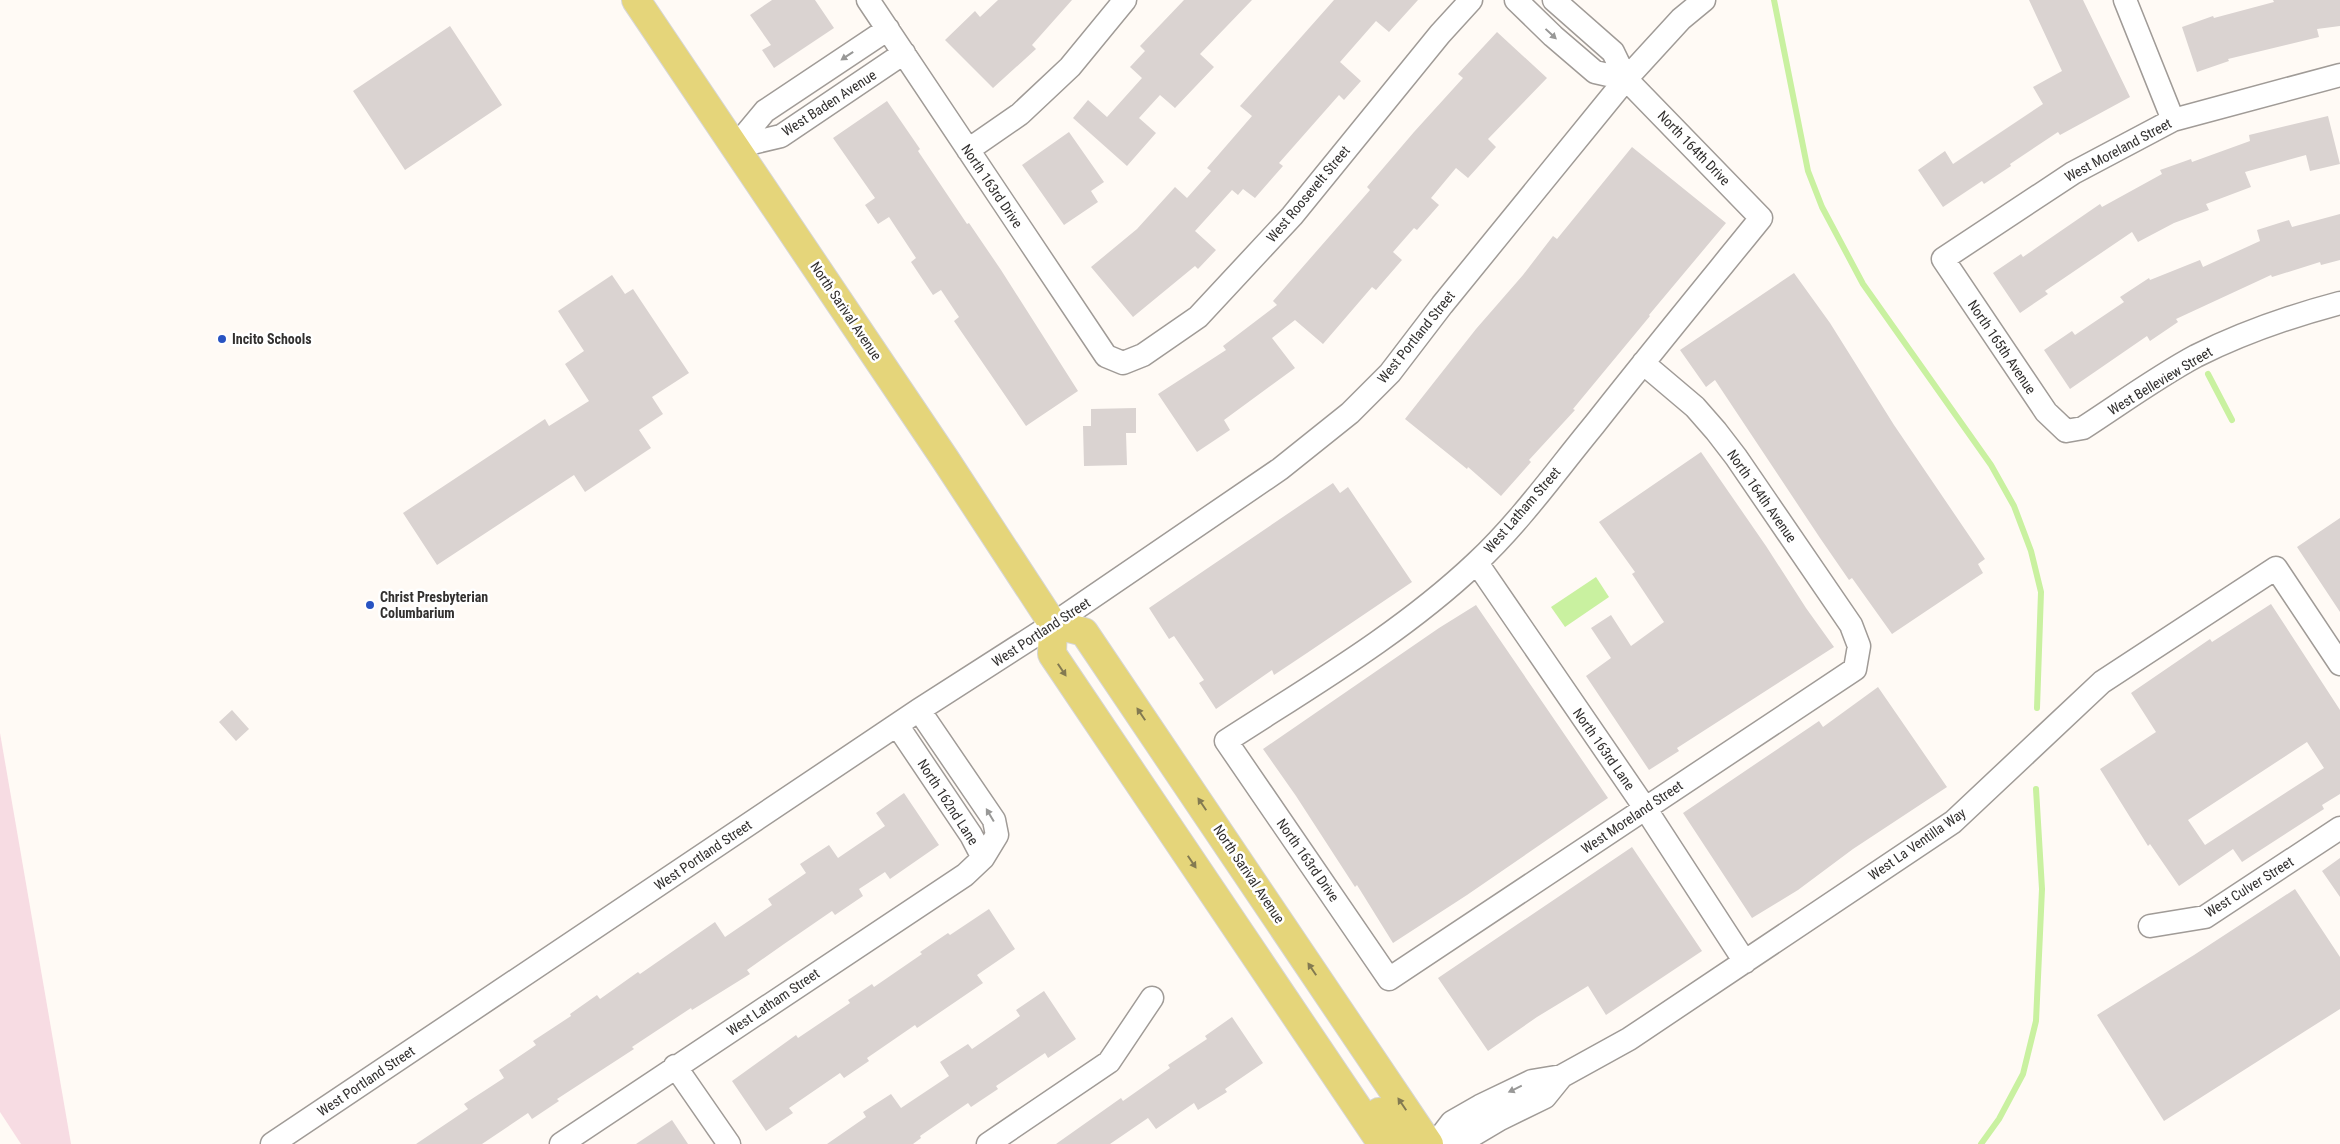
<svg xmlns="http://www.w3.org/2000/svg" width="2340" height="1144" viewBox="0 0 2340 1144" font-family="'Roboto Condensed',sans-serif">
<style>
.green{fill:#f7dce3}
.water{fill:#c9f1a0}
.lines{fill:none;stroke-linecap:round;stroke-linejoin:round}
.stream{stroke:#c9f1a0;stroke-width:6}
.building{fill:#dad3d1;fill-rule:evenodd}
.minor-casing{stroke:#a09b97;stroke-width:25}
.major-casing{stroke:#d6d6d5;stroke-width:30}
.minor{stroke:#fff;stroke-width:22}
.major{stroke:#e5d57a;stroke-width:28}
.oneway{fill:#989897}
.oneway2{fill:#837a51}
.poi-dot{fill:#2853c2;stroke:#fff;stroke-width:2}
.labels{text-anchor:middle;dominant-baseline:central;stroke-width:5;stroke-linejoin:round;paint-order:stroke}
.street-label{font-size:14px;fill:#32302f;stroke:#fff}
.poi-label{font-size:14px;font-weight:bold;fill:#32302f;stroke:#fff;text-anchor:start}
</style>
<rect width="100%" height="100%" fill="#fffaf5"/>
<path class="green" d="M 0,733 L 71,1144 L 21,1144 L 0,1112 Z"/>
<path class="water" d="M 1596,577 L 1609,597 L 1565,627 L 1551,607 Z"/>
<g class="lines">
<path class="stream" d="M 1774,0 L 1808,171 L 1822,207 L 1863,284 L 1991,465 L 2014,506 L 2031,551 L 2041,592 L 2037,708
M 2208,374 L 2232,420
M 1981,1144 L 1999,1119 L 2023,1074 L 2036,1021 L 2042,889 L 2036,789"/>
</g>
<path class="building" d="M 772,0 L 815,0 L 834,28 L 774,68 L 762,50 L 771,45 L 750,15 Z
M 998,0 L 1072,0 L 1032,45 L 1036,49 L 993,88 L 945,40 L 975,11 L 980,17 Z
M 1184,0 L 1252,0 L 1200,54 L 1214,67 L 1175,108 L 1160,95 L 1139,118 L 1156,133 L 1127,166 L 1073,118 L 1088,100 L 1107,117 L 1142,78 L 1130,67 L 1145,51 L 1140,46 Z
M 1334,0 L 1418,0 L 1389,32 L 1376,21 L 1340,62 L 1361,81 L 1344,100 L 1339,95 L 1279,163 L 1283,166 L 1255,198 L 1243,189 L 1238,195 L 1232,190 L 1195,231 L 1216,250 L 1198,269 L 1195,266 L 1133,317 L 1091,267 L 1137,229 L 1175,187 L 1187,198 L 1211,171 L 1207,168 L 1252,116 L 1240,106 Z
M 2029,0 L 2083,0 L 2130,97 L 2060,135 L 2058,132 L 2010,164 L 2011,166 L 1984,184 L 1982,181 L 1943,207 L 1918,170 L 1945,151 L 1953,164 L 2043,104 L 2033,87 L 2062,71 Z
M 2273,0 L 2340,0 L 2340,26 L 2317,29 L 2319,37 L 2228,59 L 2229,61 L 2197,72 L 2182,27 L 2213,16 L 2214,18 L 2274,2 Z
M 450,26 L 502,105 L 405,170 L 353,91 Z
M 1497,32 L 1547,78 L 1488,139 L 1496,147 L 1468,178 L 1456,168 L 1431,198 L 1439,205 L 1417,230 L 1414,228 L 1393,252 L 1402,260 L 1376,290 L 1372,287 L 1323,344 L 1295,320 L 1272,338 L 1295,368 L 1224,420 L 1230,430 L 1197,452 L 1158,394 L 1226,350 L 1223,346 L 1277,305 L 1273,301 L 1370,190 L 1367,187 L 1414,132 L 1463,78 L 1458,74 Z
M 887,101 L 920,149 L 918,151 L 967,224 L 969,223 L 1001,270 L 1078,391 L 1026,426 L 954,321 L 959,317 L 941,290 L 933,295 L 911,262 L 916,258 L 889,217 L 878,224 L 865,205 L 875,198 L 833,138 Z
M 2328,116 L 2340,164 L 2310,171 L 2306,155 L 2245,172 L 2251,187 L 2206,204 L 2209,210 L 2174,223 L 2138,242 L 2132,232 L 2045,291 L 2048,294 L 2020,313 L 1993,273 L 2021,254 L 2023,257 L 2100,204 L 2102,207 L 2162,174 L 2160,170 L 2191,159 L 2192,162 L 2250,141 L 2249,135 Z
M 1069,132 L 1104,182 L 1091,191 L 1098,202 L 1064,225 L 1022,165 Z
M 1632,147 L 1726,223 L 1649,315 L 1650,316 L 1573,409 L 1575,410 L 1529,460 L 1531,462 L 1501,496 L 1468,467 L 1467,469 L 1405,419 L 1476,329 L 1523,275 L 1553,236 L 1557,239 Z
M 2340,214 L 2340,260 L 2321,265 L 2320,262 L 2272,277 L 2271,275 L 2176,319 L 2178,322 L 2150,341 L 2147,336 L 2070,389 L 2044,350 L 2072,331 L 2075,335 L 2124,302 L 2120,297 L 2149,278 L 2150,280 L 2200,260 L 2203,267 L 2260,241 L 2257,230 L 2289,220 L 2292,227 Z
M 1794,273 L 1830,323 L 1894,425 L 1985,559 L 1978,564 L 1983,573 L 1892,634 L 1852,578 L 1849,580 L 1820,538 L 1715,380 L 1706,387 L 1680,350 Z
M 612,275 L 625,294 L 633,289 L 689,373 L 652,397 L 663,414 L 639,430 L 651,448 L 585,492 L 574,475 L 437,565 L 403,513 L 545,419 L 549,426 L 589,401 L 565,364 L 584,351 L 558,311 Z
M 1136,408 L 1136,433 L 1126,433 L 1127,465 L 1084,466 L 1083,426 L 1091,426 L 1091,409 Z
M 1701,452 L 1766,546 L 1806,608 L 1834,647 L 1677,748 L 1679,751 L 1649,770 L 1586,676 L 1611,658 L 1591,628 L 1611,615 L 1631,646 L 1664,622 L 1632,574 L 1635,572 L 1599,522 Z
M 1333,483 L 1340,493 L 1348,487 L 1412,582 L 1307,653 L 1274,675 L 1272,670 L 1216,709 L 1199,683 L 1204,680 L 1174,636 L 1169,639 L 1149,608 Z
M 2340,518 L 2340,612 L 2297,547 Z
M 2271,604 L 2340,710 L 2340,794 L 2322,805 L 2324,809 L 2242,862 L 2233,849 L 2179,886 L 2150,844 L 2148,846 L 2100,769 L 2156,732 L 2131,693 L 2210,639 L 2212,642 ZM 2307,742 L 2324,768 L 2205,845 L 2188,820 Z
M 1476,605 L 1608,798 L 1467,895 L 1393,943 L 1357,885 L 1355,887 L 1296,796 L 1263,749 L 1439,628 Z
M 1878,687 L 1947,787 L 1853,849 L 1798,890 L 1752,918 L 1683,813 L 1819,721 L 1823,727 Z
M 232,710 L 249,729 L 236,741 L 219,722 Z
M 904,793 L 939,845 L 890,879 L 885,872 L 859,889 L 863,896 L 835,915 L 832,911 L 784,944 L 747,970 L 750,974 L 692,1010 L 691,1008 L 632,1047 L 634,1049 L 557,1099 L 559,1101 L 532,1119 L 528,1113 L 482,1144 L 416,1144 L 468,1109 L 464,1104 L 504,1078 L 499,1070 L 536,1045 L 533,1041 L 571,1016 L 570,1014 L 597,995 L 600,999 L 638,972 L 640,974 L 715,922 L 725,937 L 772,905 L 768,899 L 806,873 L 800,864 L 829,845 L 838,858 L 885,826 L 876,813 Z
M 1632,847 L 1702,951 L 1606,1015 L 1588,986 L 1537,1017 L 1488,1051 L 1438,978 Z
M 2340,858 L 2340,897 L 2322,871 Z
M 2295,889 L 2340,957 L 2340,1009 L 2164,1121 L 2097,1015 L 2194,955 Z
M 989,909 L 1015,949 L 977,975 L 983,983 L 917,1028 L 915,1025 L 867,1058 L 869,1061 L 844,1078 L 840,1073 L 789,1108 L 793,1113 L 766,1131 L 732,1081 L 796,1035 L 798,1038 L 850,1003 L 848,1000 L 872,984 L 874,987 L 922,954 L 920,952 L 948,933 L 950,935 Z
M 1044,991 L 1076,1039 L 1048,1058 L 1045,1053 L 996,1086 L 998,1089 L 971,1107 L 968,1103 L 920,1136 L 921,1138 L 913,1144 L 827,1144 L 866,1117 L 863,1112 L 891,1094 L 901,1108 L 949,1076 L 940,1062 L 968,1044 L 972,1049 L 1020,1016 L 1016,1010 Z
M 1232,1017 L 1263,1063 L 1225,1089 L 1227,1092 L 1198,1110 L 1194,1103 L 1156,1129 L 1148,1118 L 1110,1144 L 1056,1144 L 1121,1098 L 1123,1101 L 1170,1068 L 1168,1065 L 1207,1039 L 1205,1036 Z
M 672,1120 L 688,1144 L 636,1144 Z"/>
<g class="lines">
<g class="minor-casing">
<path id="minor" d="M 868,0 L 1106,356 L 1123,363 L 1143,355 L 1198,317 L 1292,216 L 1440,34 L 1471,0
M 1516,0 L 1553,36 L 1595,72 L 1626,79
M 1554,0 L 1613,52 L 1626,79 L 1761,218 C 1705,287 1649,355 1594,425 C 1556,471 1520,522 1476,563 C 1402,633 1311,686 1226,741 L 1389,979 L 1855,669 L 1859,646 L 1851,625 L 1736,457 L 1716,431 L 1695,407 L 1643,363
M 2125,0 L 2173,120
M 2340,75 L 2173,120 L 2073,173 L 1943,259 L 2046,412 L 2066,431 L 2083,428 C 2120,404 2157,377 2196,356 C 2242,333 2291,316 2340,303
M 735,147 L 781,136 L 904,53
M 735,147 L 765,111 L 888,29
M 968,150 L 1020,114 L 1070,67 L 1125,0
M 1477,563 L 1645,808 L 1745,962
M 897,725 L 971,835 L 983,858
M 2150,926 L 2205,917 L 2340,828
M 675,1066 L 729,1144
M 272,1144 L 919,710 L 1053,624 L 1280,469 L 1350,413 L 1390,373 L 1442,305 L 1626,79 L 1681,19 L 1704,0
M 561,1144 L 965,875 L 983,858 L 997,835 L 994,820 L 919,710
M 988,1144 L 1109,1062 L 1152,998
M 1435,1144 L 1452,1122 L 1480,1106 L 1532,1081 L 1562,1076
M 1451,1144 L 1463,1141 L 1500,1119 L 1545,1097 L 1562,1076 L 1629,1039 L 1953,822 L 2102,682 L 2276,568 L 2340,664"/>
</g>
<g class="major-casing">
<path id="major" d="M 636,0 L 945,459 L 1053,624 L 1052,654 L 1382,1144
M 1053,624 L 1084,632 L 1429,1144
M 1379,1112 L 1394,1135 L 1404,1144"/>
</g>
<use href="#minor" class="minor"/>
<use href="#major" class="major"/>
</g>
<defs><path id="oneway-solid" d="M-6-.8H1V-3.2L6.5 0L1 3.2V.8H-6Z" transform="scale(1.25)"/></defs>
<g class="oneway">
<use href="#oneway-solid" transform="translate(1551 34) rotate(43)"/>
<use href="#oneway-solid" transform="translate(847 56) rotate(146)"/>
<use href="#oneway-solid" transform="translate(990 815) rotate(-121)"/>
<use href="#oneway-solid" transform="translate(1515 1089) rotate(154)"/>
</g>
<g class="oneway2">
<use href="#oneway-solid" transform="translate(1062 670) rotate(56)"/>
<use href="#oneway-solid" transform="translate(1141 714) rotate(-124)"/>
<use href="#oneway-solid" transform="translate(1202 804) rotate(-124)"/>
<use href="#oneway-solid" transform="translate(1192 862) rotate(56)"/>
<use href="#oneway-solid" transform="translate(1312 969) rotate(-124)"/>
<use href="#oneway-solid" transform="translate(1402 1104) rotate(-124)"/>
</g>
<g class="poi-dot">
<circle cx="222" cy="339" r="5"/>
<circle cx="370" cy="605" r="5"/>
</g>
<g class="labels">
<g class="street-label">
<text transform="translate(829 103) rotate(-33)">West Baden Avenue</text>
<text transform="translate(1694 148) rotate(46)">North 164th Drive</text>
<text transform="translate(2118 150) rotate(-28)">West Moreland Street</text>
<text transform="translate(992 186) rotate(56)">North 163rd Drive</text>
<text transform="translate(1308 194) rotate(-50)">West Roosevelt Street</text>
<text transform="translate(846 311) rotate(56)">North Sarival Avenue</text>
<text transform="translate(1416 337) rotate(-51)">West Portland Street</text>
<text transform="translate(2002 347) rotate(56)">North 165th Avenue</text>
<text transform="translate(2160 381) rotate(-31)">West Belleview Street</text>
<text transform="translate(1762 496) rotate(55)">North 164th Avenue</text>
<text transform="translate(1522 510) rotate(-49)">West Latham Street</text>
<text transform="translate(1041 632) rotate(-33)">West Portland Street</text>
<text transform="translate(1604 749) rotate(55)">North 163rd Lane</text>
<text transform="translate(948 802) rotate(57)">North 162nd Lane</text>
<text transform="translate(1632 817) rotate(-34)">West Moreland Street</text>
<text transform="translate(1917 844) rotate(-35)">West La Ventilla Way</text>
<text transform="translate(703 855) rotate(-34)">West Portland Street</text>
<text transform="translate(1308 860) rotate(55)">North 163rd Drive</text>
<text transform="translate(1249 874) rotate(56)">North Sarival Avenue</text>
<text transform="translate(2249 887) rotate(-32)">West Culver Street</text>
<text transform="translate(773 1002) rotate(-34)">West Latham Street</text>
<text transform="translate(366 1081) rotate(-34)">West Portland Street</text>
</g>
<g class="poi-label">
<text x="232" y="339">Incito Schools</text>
<text x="380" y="597">Christ Presbyterian<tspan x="380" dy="16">Columbarium</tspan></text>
</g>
</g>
</svg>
